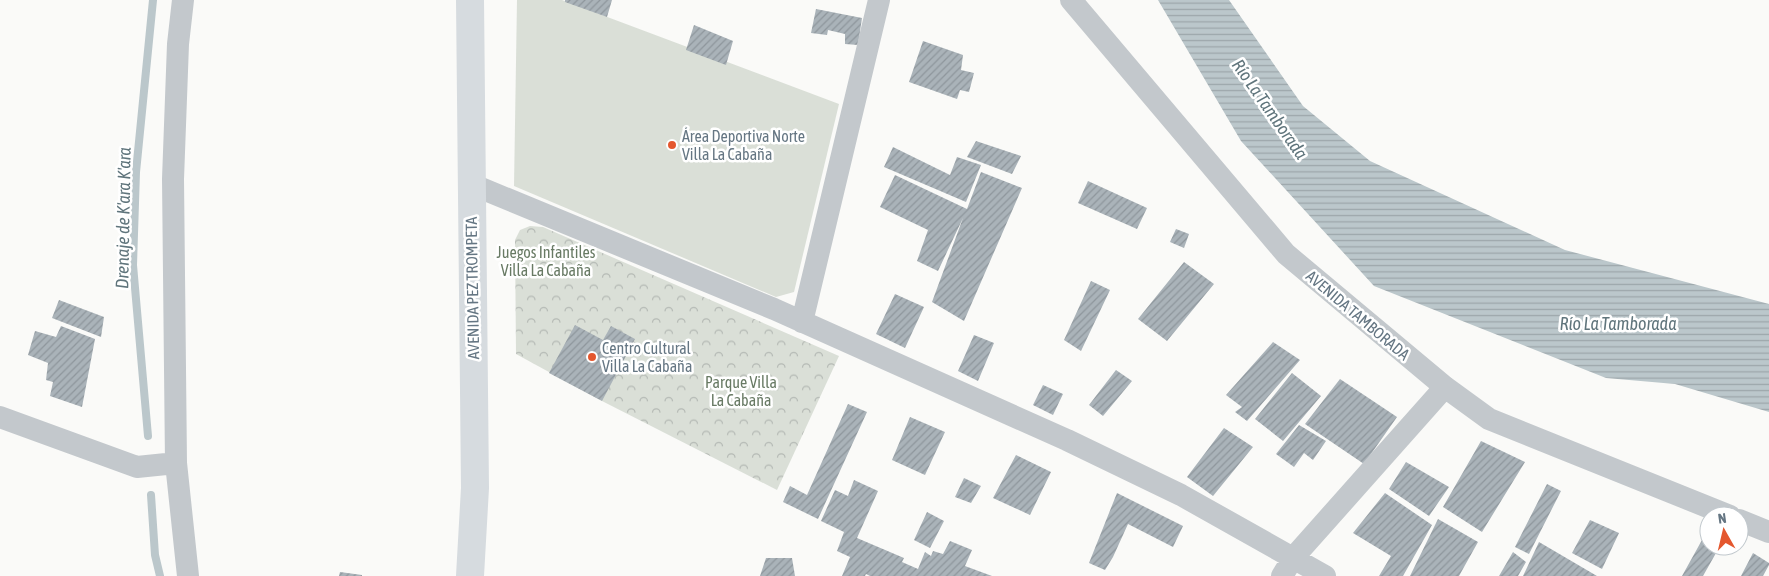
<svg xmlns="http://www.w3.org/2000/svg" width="1769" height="576" viewBox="0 0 1769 576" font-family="'Asap Condensed',sans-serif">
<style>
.green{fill:#dadfd7}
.park{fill:url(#park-crowns)}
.water{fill:url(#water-rules)}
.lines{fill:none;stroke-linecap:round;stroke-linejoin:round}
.stream{stroke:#bbc7cb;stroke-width:8}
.building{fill:url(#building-hatch)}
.street{stroke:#c3c8cc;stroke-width:22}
.secondary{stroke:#d6dbdf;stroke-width:28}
.poi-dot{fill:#e4572e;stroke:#fff;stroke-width:2}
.labels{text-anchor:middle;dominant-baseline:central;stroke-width:5;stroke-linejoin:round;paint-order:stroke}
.poi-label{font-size:16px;fill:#657683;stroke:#fff;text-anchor:start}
.park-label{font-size:16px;fill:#687a64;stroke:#fff}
.street-label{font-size:16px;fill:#657683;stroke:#fff}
.water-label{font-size:18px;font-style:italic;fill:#60757c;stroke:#fff}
</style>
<defs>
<pattern id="park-crowns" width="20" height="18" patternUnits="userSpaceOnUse" patternTransform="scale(1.25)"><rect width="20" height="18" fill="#dadfd7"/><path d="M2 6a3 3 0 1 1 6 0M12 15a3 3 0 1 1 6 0" fill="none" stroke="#b4b9b4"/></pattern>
<pattern id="water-rules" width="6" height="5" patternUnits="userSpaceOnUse" patternTransform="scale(1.25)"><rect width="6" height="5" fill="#bbc7cb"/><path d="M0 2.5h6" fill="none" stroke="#9ca6aa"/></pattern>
<pattern id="building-hatch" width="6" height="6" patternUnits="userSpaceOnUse" patternTransform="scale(1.25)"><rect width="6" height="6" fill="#aab3b9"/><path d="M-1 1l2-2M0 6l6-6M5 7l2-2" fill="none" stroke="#8e969c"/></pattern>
</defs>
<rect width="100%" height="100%" fill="#fafaf8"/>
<path class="green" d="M 517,0 L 562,0 L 839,104 L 794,292 L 776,297 L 514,186 Z"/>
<path class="park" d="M 530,226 L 543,227 L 839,356 L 777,490 L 602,401 L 516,354 L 515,240 L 520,230 Z"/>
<path class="water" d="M 1158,0 L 1229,0 L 1303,106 L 1370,161 L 1565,250 L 1769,304 L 1769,412 L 1675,384 L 1606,378 L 1374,286 L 1241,141 Z"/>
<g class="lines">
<path class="stream" d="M 148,436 L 133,265 L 136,172 L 153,0
M 151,495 L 155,555 L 160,576"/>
</g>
<path class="building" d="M 565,0 L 612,0 L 607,17 L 565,2 Z
M 816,9 L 862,18 L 858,45 L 845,44 L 845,34 L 828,30 L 827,35 L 811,33 Z
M 694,25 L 733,41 L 726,65 L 686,50 Z
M 923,41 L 963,55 L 961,70 L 974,73 L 969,92 L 960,90 L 957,99 L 909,82 Z
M 976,141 L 1021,156 L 1012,174 L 967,157 Z
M 893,147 L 950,175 L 957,157 L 981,165 L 966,202 L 884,167 Z
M 981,172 L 1022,188 L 964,321 L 932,302 L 963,218 L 938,271 L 917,261 L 928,230 L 880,207 L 895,175 L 967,209 Z
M 1088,181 L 1147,208 L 1137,229 L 1078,203 Z
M 1176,229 L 1189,234 L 1184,248 L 1170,242 Z
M 1184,262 L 1214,284 L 1167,341 L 1138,319 Z
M 1091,281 L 1110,290 L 1081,351 L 1064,340 Z
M 895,294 L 924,307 L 905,348 L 876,334 Z
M 59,300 L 104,317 L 101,337 L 52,318 Z
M 575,325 L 603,340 L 611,326 L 635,339 L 602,401 L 549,373 Z
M 61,326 L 95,339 L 82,407 L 50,396 L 53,382 L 46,380 L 48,363 L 28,355 L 35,331 L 56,337 Z
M 974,335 L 994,343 L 978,381 L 958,371 Z
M 1273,342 L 1300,360 L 1247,421 L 1235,412 L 1242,407 L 1226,395 Z
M 1116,370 L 1132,381 L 1103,416 L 1089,405 Z
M 1292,373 L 1321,396 L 1283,441 L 1255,419 Z
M 1340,379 L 1397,417 L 1364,464 L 1305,424 Z
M 1043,385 L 1063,394 L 1053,415 L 1033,405 Z
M 848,404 L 867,412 L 818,519 L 783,502 L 790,486 L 807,495 Z
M 910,417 L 945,432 L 925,475 L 892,460 Z
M 1299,425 L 1326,441 L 1313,460 L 1304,453 L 1294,467 L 1276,454 Z
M 1224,428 L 1253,447 L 1213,496 L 1187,477 Z
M 1481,441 L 1525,462 L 1482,532 L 1443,507 Z
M 1016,455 L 1051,472 L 1030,515 L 993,498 Z
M 1406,462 L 1449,487 L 1429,516 L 1389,489 Z
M 964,478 L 981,486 L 971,503 L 955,497 Z
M 854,480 L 878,491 L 857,538 L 904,558 L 902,562 L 918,569 L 925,552 L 931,556 L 933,551 L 943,554 L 950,541 L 972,550 L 965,566 L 992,576 L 870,576 L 866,574 L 865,576 L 842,576 L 850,557 L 837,551 L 844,532 L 821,521 L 835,490 L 848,496 Z
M 1547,484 L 1561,491 L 1529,554 L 1515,547 Z
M 1117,493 L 1183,526 L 1173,547 L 1128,524 L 1113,557 L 1105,570 L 1089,563 Z
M 1385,493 L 1432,525 L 1403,576 L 1379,576 L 1391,556 L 1353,533 Z
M 927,512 L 944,521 L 930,548 L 914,540 Z
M 1438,519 L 1478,542 L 1459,576 L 1410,576 Z
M 1590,520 L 1619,533 L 1602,569 L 1572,553 Z
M 1707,531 L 1709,532 L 1709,546 L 1720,546 L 1703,576 L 1682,576 Z
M 1539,542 L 1597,576 L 1523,576 Z
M 1513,552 L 1526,562 L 1518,576 L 1499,576 Z
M 1753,553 L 1769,563 L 1769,565 L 1763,576 L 1741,576 Z
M 766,558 L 792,558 L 795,576 L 760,576 Z
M 340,572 L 362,575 L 362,576 L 339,576 Z"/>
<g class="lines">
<path class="street" d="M 183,0 L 178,44 L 173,179 L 176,463 L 188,576
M 1071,0 L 1286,254 L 1445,387 L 1489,419 L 1730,516
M 471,184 L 774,309 L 1067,440 L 1181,495 L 1325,576
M 802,322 L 879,0
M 0,417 L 137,467 L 176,463
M 1739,520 L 1769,532
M 1282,576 L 1293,558 L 1445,387"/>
<path class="secondary" d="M 470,576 L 475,488 L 470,0"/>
</g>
<g class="poi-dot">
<circle cx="672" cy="145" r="5"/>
<circle cx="592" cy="357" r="5"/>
</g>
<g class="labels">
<g class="poi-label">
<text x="682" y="136">Área Deportiva Norte<tspan x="682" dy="18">Villa La Cabaña</tspan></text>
<text x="602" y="348">Centro Cultural<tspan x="602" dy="18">Villa La Cabaña</tspan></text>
</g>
<g class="park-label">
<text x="546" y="252">Juegos Infantiles<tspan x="546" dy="18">Villa La Cabaña</tspan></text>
<text x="741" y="382">Parque Villa<tspan x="741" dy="18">La Cabaña</tspan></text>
</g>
<g class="street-label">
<text transform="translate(472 288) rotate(-91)">AVENIDA PEZ TROMPETA</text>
<text transform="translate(1358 315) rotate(40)">AVENIDA TAMBORADA</text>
</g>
<g class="water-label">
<text transform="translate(1270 109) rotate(55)">Río La Tamborada</text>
<text transform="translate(123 218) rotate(-89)">Drenaje de K'ara K'ara</text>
<text x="1618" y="323">Río La Tamborada</text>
</g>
</g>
<g transform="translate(1724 531) rotate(352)"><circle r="24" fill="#ffffff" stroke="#c1c8cd"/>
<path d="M0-4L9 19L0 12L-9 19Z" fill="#e4572e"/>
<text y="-8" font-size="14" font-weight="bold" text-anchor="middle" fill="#657683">N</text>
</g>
</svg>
